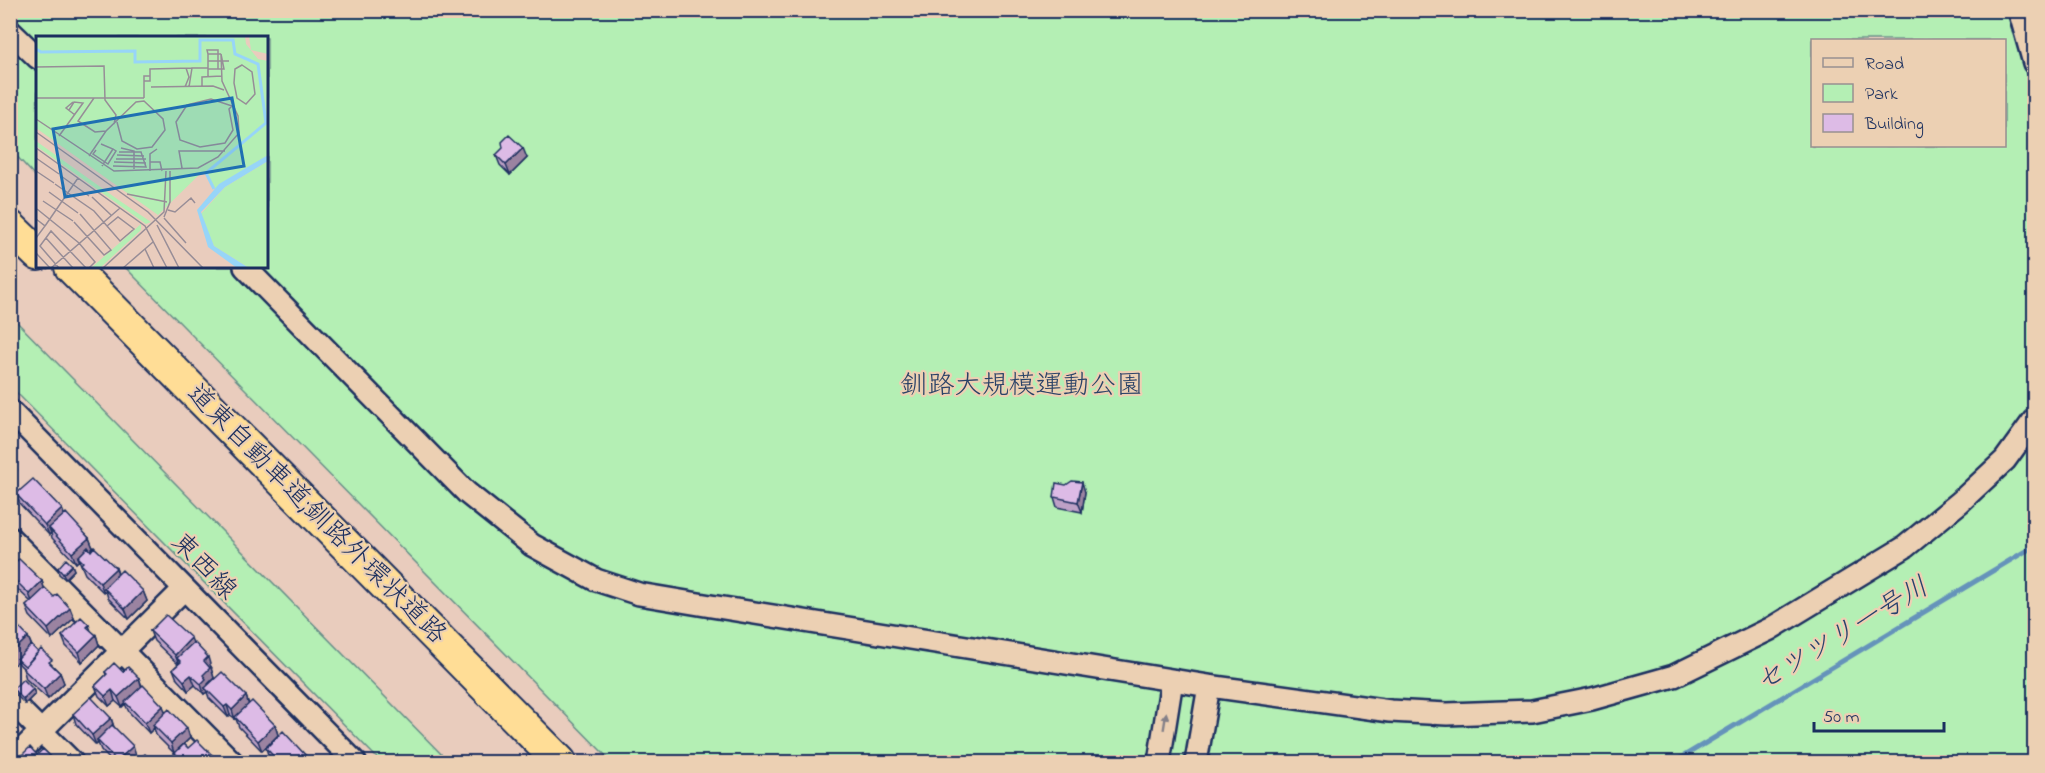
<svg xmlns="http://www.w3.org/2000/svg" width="2045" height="773" viewBox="0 0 2045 773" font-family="'Indie Flower','Klee One',sans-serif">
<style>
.green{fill:#b4efb4;stroke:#688f89;stroke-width:1.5;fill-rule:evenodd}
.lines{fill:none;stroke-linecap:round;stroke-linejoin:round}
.stream{stroke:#6593ba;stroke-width:5}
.minor-casing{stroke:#1b2f5e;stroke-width:26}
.highway-casing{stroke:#1b2f5e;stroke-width:36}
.minor{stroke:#ecd0b3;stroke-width:21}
.highway{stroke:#ffdd96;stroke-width:32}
.wall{fill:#bea1c6;stroke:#1b2f5e;stroke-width:1.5}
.shaded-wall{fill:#9b83a1;stroke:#1b2f5e;stroke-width:1.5}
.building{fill:#ddbbe6;stroke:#1b2f5e;stroke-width:1.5}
.oneway{fill:#848088}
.labels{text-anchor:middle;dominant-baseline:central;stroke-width:4.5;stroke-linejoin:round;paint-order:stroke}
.park-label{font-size:27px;fill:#2a4267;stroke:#ecd0b3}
.street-label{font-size:27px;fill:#1b2f5e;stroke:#ecd0b3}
.water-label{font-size:28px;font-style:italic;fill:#27406d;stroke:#ecd0b3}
.inset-river{fill:none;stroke:#97d5f8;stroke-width:3}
.inset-road{fill:none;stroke:#978d97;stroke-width:1.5}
.view{fill:#1f6fb2;fill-opacity:0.15;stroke:#1f6fb2;stroke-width:3}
.inset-edge{fill:none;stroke:#1b2f5e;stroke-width:3}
</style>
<rect width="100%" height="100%" fill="#e9ccbd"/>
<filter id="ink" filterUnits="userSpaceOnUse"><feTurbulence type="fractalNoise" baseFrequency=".0167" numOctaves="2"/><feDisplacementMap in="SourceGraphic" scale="12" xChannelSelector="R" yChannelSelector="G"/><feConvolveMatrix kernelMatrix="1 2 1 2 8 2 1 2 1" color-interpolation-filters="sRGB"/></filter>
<g filter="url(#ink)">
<path class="green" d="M 10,11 L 2034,11 L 2034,762 L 612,762 L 125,267 L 267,267 L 267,38 L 38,38 L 37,178 L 11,150 ZM 1812,40 L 2004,40 L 2004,146 L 1812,146 Z
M 11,316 L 449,762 L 381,762 L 11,387 Z"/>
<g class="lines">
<path class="stream" d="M 1674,762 L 2034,546"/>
<g class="minor-casing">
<path id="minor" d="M 2019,10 L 2034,63
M 10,31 L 38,58
M 245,267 L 467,493 L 532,545 L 596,580 L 639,594 L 711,606 L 1209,686 L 1390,711 L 1447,714 L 1532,711 L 1592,699 L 1674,676 L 1770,629 L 1905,547 L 1960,502 L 2005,460 L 2034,420
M 10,411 L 355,762
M 10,538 L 232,762
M 10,700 L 72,762
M 10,762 L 184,589
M 1159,762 L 1172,680
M 1196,762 L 1209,686"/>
</g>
<g class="highway-casing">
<path id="highway" d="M 10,227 L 38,254
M 71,267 L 560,762"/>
</g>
<use href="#minor" class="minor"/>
<use href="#highway" class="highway"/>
</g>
<path class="wall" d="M 496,155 L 527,158 L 510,175 L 500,165 Z
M 1085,492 L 1082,512 L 1057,507 L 1054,497 Z
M 16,494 L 62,509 L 64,514 L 89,538 L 93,548 L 90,550 L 116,568 L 118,574 L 143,591 L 147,601 L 129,619 L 108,598 L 106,591 L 104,593 L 85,574 L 79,560 L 76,563 L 52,538 L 51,533 L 49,535 L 20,504 Z
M 72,565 L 74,570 L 65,579 L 59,574 L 58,568 Z
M 10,567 L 42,581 L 44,588 L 74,618 L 52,639 L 30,616 L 26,606 L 31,602 L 10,582 Z
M 89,625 L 91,631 L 96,635 L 99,645 L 82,662 L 66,646 L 62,636 Z
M 150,631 L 193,643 L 212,668 L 211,669 L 214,678 L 208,684 L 208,685 L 246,696 L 249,704 L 275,725 L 278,735 L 262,751 L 239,727 L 236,719 L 230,715 L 228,717 L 209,698 L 207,692 L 204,694 L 195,685 L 188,691 L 177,679 L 173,669 L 178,664 L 154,641 Z
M 28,637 L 32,646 L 60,673 L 64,683 L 48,699 L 26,679 L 23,668 L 19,664 L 18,661 L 10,668 Z
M 105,672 L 123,672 L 139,678 L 142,686 L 190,738 L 184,744 L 188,748 L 214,762 L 221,762 L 179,762 L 175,753 L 174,753 L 156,735 L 154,728 L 149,733 L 129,712 L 125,704 L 122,707 L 115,701 L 109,706 L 99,696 L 95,686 L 106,675 Z
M 13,689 L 33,689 L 35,694 L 25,704 L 15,694 Z
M 73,714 L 111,718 L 114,727 L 136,756 L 130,762 L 112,762 L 101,750 L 98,743 L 96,745 L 76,724 Z
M 266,748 L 308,758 L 310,762 L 274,762 L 269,758 Z"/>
<path class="shaded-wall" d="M 523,148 L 527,158 L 510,175 L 506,165 Z
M 13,460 L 17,470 L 10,476 L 10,462 Z
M 1082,482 L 1085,492 L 1082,512 L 1078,502 Z
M 62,509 L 65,519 L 49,528 L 51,533 L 49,535 L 45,525 Z
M 89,538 L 93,548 L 81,559 L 78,557 L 79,560 L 76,563 L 72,553 Z
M 72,565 L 74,570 L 65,579 L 63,574 Z
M 116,568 L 119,578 L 104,588 L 106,591 L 104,593 L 100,583 Z
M 42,581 L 45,591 L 33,604 L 29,594 Z
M 143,591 L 147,601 L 129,619 L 125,609 Z
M 70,608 L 74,618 L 52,639 L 48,629 Z
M 96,635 L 99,645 L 82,662 L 79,652 Z
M 28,637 L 32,647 L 17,659 L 18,661 L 10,668 L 10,654 Z
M 191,638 L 195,648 L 177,658 L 180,664 L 179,665 L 175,655 Z
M 208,657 L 214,678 L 208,684 L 209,689 L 205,688 L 207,692 L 204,694 L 201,684 L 204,661 Z
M 60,673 L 64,683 L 48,699 L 44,689 Z
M 191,675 L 195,685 L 188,691 L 184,681 Z
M 139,678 L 142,688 L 122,707 L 118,697 Z
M 33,689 L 35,694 L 25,704 L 23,699 Z
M 112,690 L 115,701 L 109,706 L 105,696 Z
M 246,696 L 249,706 L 235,717 L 235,720 L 232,710 Z
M 227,705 L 230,715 L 228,717 L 224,707 Z
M 163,706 L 167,716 L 153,725 L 154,728 L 149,733 L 145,723 Z
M 11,714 L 18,733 L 10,740 L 10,715 Z
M 111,718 L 114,728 L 97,740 L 98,743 L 96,745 L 92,735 Z
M 275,725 L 278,735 L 262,751 L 258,741 Z
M 187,728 L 190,738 L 174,753 L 171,743 Z
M 133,746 L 136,756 L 130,762 L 117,762 L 117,761 Z
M 212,755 L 214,762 L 204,762 Z
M 308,758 L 310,762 L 303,762 Z"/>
<path class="building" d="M 509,135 L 523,148 L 506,165 L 496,155 L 503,148 L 502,142 Z
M 33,479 L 62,509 L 45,525 L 16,494 Z
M 1072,481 L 1082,482 L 1078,502 L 1054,497 L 1056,483 L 1066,485 Z
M 66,513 L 89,538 L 72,553 L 49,528 Z
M 88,547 L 91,551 L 94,547 L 116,568 L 100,583 L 81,564 L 83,562 L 78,557 Z
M 19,559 L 42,581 L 29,594 L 10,575 L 10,567 Z
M 66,559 L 72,565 L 63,574 L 58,568 Z
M 122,570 L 143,591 L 125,609 L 104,588 Z
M 45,588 L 54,597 L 57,594 L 70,608 L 48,629 L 26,606 Z
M 166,615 L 191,638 L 175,655 L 150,631 Z
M 81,617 L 89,625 L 87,627 L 96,635 L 79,652 L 62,636 Z
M 14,622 L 28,637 L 10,654 L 10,625 Z
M 194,642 L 208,657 L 204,661 L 210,668 L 203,675 L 206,679 L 201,684 L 191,675 L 184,681 L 173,669 L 181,662 L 177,658 Z
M 31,645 L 38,652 L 25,666 L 17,659 Z
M 41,649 L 52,660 L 49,662 L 60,673 L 44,689 L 23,669 Z
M 114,663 L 123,672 L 128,667 L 139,678 L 118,697 L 112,690 L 105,696 L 95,686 L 107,674 L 105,672 Z
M 222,672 L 246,696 L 232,710 L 227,705 L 224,707 L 205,688 Z
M 23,679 L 33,689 L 23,699 L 13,689 Z
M 143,685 L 163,706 L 145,723 L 125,702 Z
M 91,697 L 111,718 L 92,735 L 73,714 Z
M 252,701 L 275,725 L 258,741 L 235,717 Z
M 169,709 L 187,728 L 171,743 L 153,725 Z
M 10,718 L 15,723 L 10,727 Z
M 112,725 L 133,746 L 117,761 L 97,740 Z
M 283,731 L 308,758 L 303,762 L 279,762 L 266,748 Z
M 197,740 L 212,755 L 204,762 L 184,762 L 175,753 L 184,744 L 188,748 Z
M 30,747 L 37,755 L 43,749 L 56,762 L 15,762 Z
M 145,754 L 153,762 L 135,762 Z
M 217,759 L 221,762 L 214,762 Z"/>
<defs><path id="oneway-solid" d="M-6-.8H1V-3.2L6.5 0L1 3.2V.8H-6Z" transform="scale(1.5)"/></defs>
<use class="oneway" href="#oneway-solid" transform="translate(1165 721) rotate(-81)"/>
</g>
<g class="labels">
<g class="park-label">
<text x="1022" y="386">釧路大規模運動公園</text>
</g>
<g class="street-label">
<text transform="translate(316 515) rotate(45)">道東自動車道;釧路外環状道路</text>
<text transform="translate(203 567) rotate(46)">東西線</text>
</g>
<g class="water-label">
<text transform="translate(1843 636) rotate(-31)">セツツリ一号川</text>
</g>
</g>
<g transform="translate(36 36)">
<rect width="232" height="232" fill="#e9ccbd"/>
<path d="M 0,0 L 209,0 L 210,8 L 222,23 L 232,25 L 232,119 L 179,153 L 172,138 L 166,136 L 122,179 L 0,92 ZM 213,0 L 232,0 L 232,18 L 215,14 ZM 0,105 L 84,165 L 115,186 L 110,188 L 0,110 ZM 232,125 L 232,232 L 213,232 L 178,210 L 164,179 L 189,151 ZM 105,188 L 105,194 L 64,232 L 55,232 Z" fill="#b4efb4"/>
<path d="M 232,119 L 232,125 L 189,151 L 165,176 L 178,210 L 213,232 L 201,232 L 172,211 L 161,174 L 183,148 Z" fill="#97d5f8"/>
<path class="inset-river" d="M 0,13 L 5,16 L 99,15 L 99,26 L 164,25 L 164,4 L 197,4 L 199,18 L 222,28 L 230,87 L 170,137 L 178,153"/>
<path class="inset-road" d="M 172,18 L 171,14 L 182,14 L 182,33M 172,25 L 193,25M 206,29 L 216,36 L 219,58 L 210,68 L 201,62 L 198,47 L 199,33 ZM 0,31 L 68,30 L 69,64 L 80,79 L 78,88M 172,33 L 188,33 L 185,18M 114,40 L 114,33 L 156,32M 172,41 L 172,18 L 185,18M 108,45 L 114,45 L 114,40 L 108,40 L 108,62M 115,51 L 177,50 L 188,54M 149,51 L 153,41 L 150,32M 153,51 L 156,32 L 172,32M 166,51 L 166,41 L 186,40M 0,62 L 108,62M 58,62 L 42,85 L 59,96 L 70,95M 37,66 L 30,72 L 39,79M 196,70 L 175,63 L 151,69 L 140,86 L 144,104 L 164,111 L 189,107 L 197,94 L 193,73 L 197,69M 0,83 L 78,135 L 162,132 L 182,121 L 203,97 L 202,80 L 186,45 L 185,18M 0,96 L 112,176 L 167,232M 23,100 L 47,67 L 38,66 L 33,74M 65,108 L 77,113 L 66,130M 0,112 L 109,190 L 131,232M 85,112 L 98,115 L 98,133M 60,114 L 57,118 L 72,128 L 80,115 L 77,113M 81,119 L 108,120M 53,120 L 70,95 L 100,66 L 108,65 L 127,83 L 129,94 L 116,111 L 101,113 L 86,105 L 81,86M 0,122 L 23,138M 80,123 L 110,123M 78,126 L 110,127M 114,126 L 124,126 L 126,135M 77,130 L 110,131 L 105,116 L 83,116M 146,132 L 143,115 L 189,115M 0,135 L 18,147M 114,135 L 114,118 L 121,113M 25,140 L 53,160M 19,148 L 58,175 L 84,205 L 98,193 L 82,181 L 71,190M 13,156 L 42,177M 91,158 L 131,166M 56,161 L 75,179M 7,165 L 37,185M 1,173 L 43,207 L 59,226 L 53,232M 132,174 L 139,176 L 155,162 L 159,167M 128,181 L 134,166 L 134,135M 128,182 L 150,207M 0,183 L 9,190 L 0,202M 38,186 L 68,219 L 75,214 L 44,178M 121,189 L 143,232M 9,190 L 42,142M 10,202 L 37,232M 109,213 L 118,232M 0,217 L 14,232M 15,232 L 84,172M 23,232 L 4,210 L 15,195 L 50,232M 67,232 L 128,176 L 130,135M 87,232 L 117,206"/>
<path class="view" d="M 196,62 L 208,130 L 29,161 L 17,93 Z"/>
<rect width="232" height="232" class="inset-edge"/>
</g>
<rect width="2045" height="773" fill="none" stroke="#ecd0b3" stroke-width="36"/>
<rect x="18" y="18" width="2009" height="737" fill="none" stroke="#1b2f5e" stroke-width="2" filter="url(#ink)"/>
<rect x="1811" y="39" width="195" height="108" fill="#ecd0b3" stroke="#989091" stroke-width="1.5"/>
<rect x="1823" y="58" width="30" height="9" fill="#ecd0b3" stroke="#989091" stroke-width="1.5"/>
<text x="1865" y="69" font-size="18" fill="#1b2f5e">Road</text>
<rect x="1823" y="84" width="30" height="18" fill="#b4efb4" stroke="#989091" stroke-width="1.5"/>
<text x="1865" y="99" font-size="18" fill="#1b2f5e">Park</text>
<rect x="1823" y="114" width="30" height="18" fill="#ddbbe6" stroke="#989091" stroke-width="1.5"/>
<text x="1865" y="129" font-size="18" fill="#1b2f5e">Building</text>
<path d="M1814 722v9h130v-9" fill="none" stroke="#1b2f5e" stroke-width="3"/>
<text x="1823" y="722" font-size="18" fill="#1b2f5e" stroke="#ecd0b3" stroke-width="4.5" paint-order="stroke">50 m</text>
</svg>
